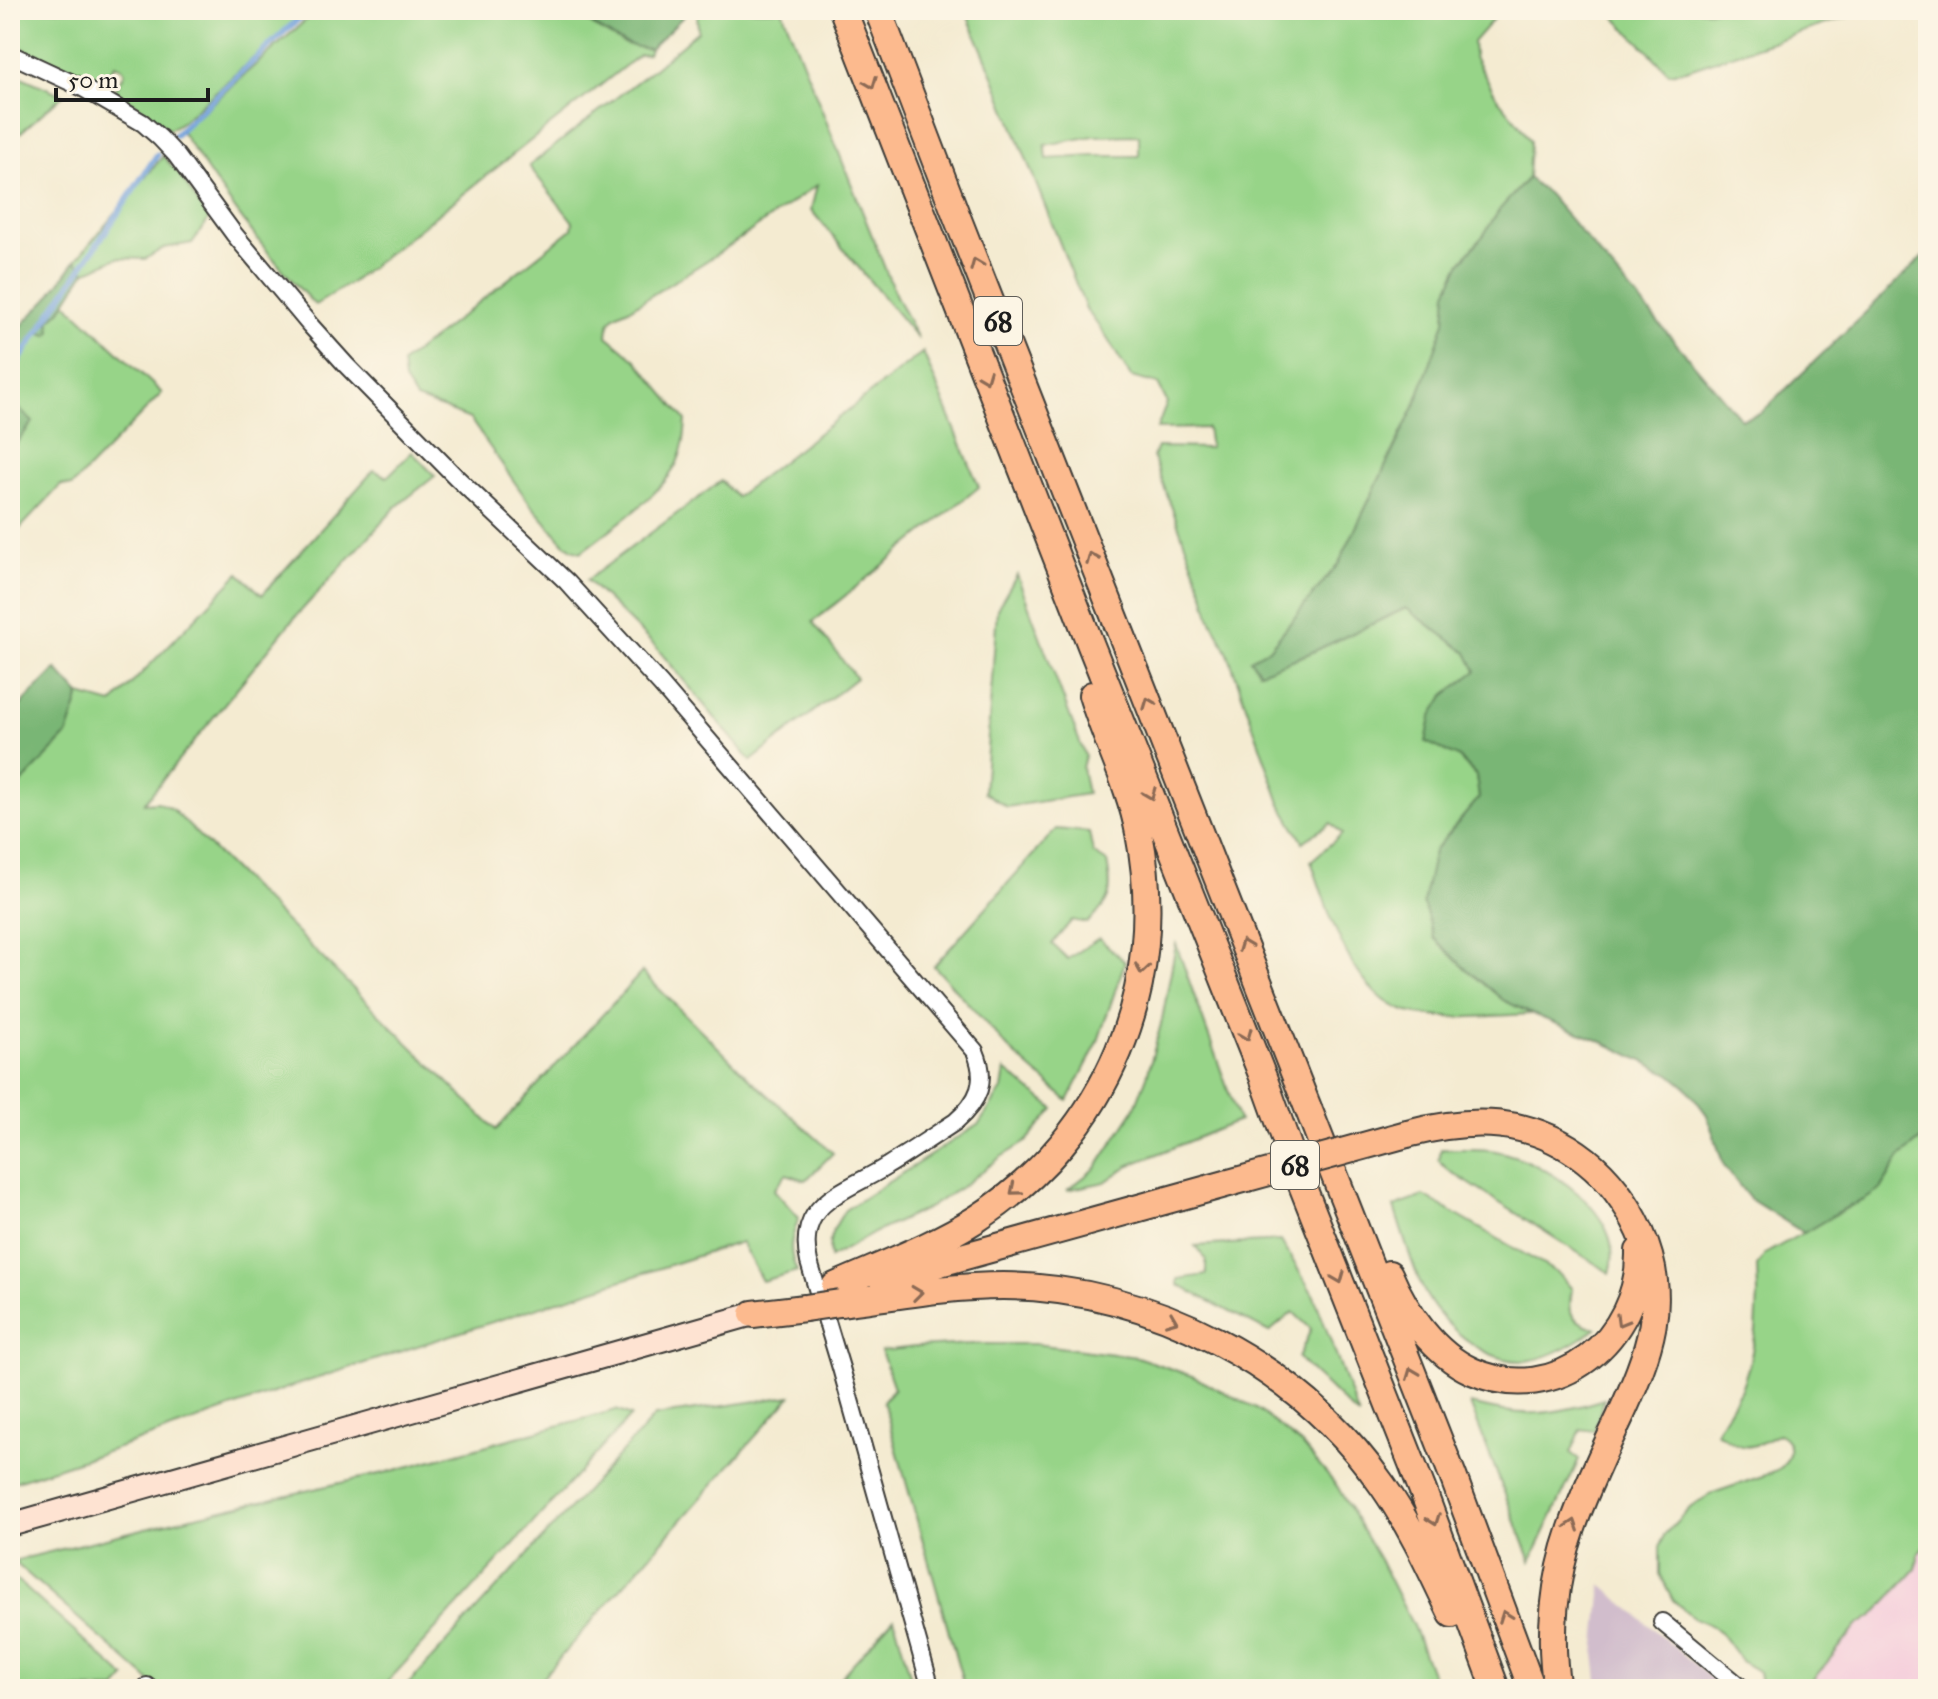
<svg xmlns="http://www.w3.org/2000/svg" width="1938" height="1699" viewBox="0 0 1938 1699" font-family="'IM FELL Great Primer',serif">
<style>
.built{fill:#f5cfdc}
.industrial{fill:#d1bdcc}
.green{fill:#97d488;stroke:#5a7852;stroke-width:2;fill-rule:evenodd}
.forest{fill:#79b674;stroke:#4a6948;stroke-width:2}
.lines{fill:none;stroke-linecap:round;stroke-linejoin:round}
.stream{stroke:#73a2dc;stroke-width:6}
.minor-casing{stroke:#3c3b37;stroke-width:20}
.secondary-casing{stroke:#3c3b37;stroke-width:26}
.trunk-casing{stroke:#3c3b37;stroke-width:30}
.minor{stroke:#fff;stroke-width:16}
.secondary{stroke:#fee3d2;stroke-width:22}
.trunk{stroke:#fcba8e;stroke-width:26}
.trunk-bridge-casing{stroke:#3c3b37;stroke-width:30;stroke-linecap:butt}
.trunk-bridge{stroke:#fcba8e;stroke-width:26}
.oneway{stroke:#8c6b55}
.labels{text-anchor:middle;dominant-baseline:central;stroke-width:8;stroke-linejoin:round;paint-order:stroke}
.shield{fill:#fcf5e5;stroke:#5f5d58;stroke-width:2}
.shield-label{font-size:28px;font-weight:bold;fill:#1c1c1c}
</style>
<rect width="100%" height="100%" fill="#fcf5e5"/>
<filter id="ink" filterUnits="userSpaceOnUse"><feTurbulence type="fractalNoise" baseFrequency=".0125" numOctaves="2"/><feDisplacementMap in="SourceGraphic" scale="16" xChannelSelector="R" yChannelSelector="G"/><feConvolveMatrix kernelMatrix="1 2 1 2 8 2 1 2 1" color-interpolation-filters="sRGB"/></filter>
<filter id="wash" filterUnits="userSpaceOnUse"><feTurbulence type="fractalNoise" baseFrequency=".006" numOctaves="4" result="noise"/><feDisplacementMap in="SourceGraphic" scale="32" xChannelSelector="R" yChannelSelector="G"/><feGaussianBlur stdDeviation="1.8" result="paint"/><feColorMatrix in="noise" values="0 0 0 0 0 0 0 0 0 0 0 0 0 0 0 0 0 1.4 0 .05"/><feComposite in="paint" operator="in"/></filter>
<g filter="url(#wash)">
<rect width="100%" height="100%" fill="#f4ebd1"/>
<path class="built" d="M 1926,1546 L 1928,1548 L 1928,1689 L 1805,1689 L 1857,1626 L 1874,1615 L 1915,1570 L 1919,1553 Z"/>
<path class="industrial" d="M 1602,1585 L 1723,1689 L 1599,1689 L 1595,1654 Z"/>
<path class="green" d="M 10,10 L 307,10 L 183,121 L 169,130 L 146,111 L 115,91 L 125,73 L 122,68 L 115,65 L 102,82 L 10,43 Z
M 317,10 L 532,10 L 534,14 L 544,13 L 545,10 L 571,10 L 596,28 L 625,44 L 650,49 L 648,54 L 639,55 L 352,282 L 315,305 C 264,253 221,192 181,131 Z
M 697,10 L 782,10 L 896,296 L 918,339 L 811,210 L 817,185 L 719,253 L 631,308 C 614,315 608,317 607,336 L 636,360 L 686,420 C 685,435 684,448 677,463 C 663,494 609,530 581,552 L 572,549 L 564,543 L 530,504 L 470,419 L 445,409 L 416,399 L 404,381 L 402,363 L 572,229 L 573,222 L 529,166 L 653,69 L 698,31 Z
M 965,10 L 1501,10 L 1473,42 L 1474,57 L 1498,99 L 1519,124 L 1530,141 L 1528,178 L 1500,209 L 1483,236 L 1461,262 L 1447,292 L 1445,322 L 1416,403 L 1339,563 L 1269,649 L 1259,672 L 1310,653 L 1406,608 L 1467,653 L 1477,671 L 1444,696 L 1458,757 L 1476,776 L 1479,798 L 1434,851 L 1434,938 L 1464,967 L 1503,1000 L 1532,1014 C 1494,1015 1445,1022 1408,1012 C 1350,995 1329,911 1311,861 L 1342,834 L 1331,823 L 1303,842 L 1280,803 L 1227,651 L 1210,617 L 1205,597 L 1153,457 L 1157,447 L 1210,448 L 1207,428 L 1157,429 L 1167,402 L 1158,384 L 1131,377 L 1105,335 L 1086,309 L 992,73 ZM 1139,135 L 1139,156 L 1094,156 L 1047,159 L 1045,145 L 1094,136 Z
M 1608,10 L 1872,10 L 1844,18 L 1686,70 L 1669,73 Z
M 10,72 L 63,95 L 10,142 Z
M 163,156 L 179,174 L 209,219 L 192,243 L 164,248 L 145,259 L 117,258 L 85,272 L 76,260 Z
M 66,303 L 162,393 L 72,486 L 61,485 L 10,539 L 10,516 L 13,509 L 10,504 L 10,451 L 32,422 L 13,403 L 16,362 L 34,335 L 42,327 L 48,335 L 51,331 L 46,323 L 60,311 Z
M 923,352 L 979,487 L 813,622 L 856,678 L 751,761 L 656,647 L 587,580 L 721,481 L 736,497 Z
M 412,452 L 435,476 L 396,507 L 289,624 L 144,803 L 158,802 L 172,809 L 496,1130 L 642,972 L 747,1076 L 833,1153 L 806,1180 L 786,1174 L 774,1190 L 799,1218 C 791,1238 787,1250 797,1271 L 762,1281 L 741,1242 L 290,1387 L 121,1447 L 10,1483 L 10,795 L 67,735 L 80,695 L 112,704 L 239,573 L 262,595 L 374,470 L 387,477 Z
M 1017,575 L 1085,756 L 1082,768 L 1087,794 L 1007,807 L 984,792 L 997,609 Z
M 1056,829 L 1089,832 L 1093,853 L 1107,862 C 1113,895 1111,901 1087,923 L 1072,920 L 1052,944 L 1068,959 L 1099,938 L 1125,962 L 1097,1044 L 1068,1101 L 1012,1052 L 934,966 Z
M 1176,944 L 1239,1121 L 1128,1166 L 1105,1182 L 1067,1190 L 1096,1168 L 1134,1110 L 1147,1076 L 1162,1020 Z
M 1005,1070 L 1054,1109 L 1027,1141 L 1001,1157 L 963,1186 L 928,1208 L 876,1232 L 830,1258 C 827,1236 834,1228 845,1210 L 979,1124 L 1002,1089 Z
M 1928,1134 L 1928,1548 L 1925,1546 L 1919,1553 L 1916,1569 L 1874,1615 L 1857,1626 L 1805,1689 L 1767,1689 L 1761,1684 L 1759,1672 L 1742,1662 L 1720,1632 L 1706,1623 L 1694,1618 L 1673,1600 L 1660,1574 L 1660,1547 L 1664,1535 L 1674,1524 L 1691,1507 L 1713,1493 L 1777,1471 C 1790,1461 1796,1444 1779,1434 C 1748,1450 1745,1452 1716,1432 L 1741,1389 L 1750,1362 L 1756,1331 L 1758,1294 L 1757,1266 L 1765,1254 L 1881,1189 L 1900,1157 Z
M 1441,1149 C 1458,1150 1479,1147 1496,1151 C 1545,1161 1628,1214 1610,1273 L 1448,1170 L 1439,1161 Z
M 1424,1196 L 1559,1274 L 1572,1289 C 1567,1316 1571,1319 1596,1329 C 1577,1342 1547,1360 1523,1361 C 1483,1362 1440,1323 1423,1289 C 1411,1263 1403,1235 1394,1207 Z
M 1281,1241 L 1314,1296 L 1359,1417 L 1298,1358 L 1311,1329 L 1293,1312 L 1269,1332 L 1178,1285 L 1178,1279 L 1206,1275 L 1206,1259 L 1195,1246 Z
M 972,1344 L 1035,1344 L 1137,1357 L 1192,1376 L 1256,1408 L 1302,1445 L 1337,1486 L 1385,1570 L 1413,1626 L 1437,1689 L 965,1689 L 883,1401 L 894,1388 L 881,1351 L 915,1347 Z
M 791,1396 L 532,1689 L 404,1689 L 655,1416 Z
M 1604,1399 L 1594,1431 L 1581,1429 L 1571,1453 L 1579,1460 L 1531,1561 L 1470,1404 C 1524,1418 1550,1416 1604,1399 Z
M 616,1410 L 631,1416 L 381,1689 L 159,1689 L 13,1561 L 183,1519 L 388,1472 Z
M 10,1574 L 126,1678 L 116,1689 L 10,1689 Z
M 894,1618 L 914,1689 L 830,1689 Z"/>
<path class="forest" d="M 571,10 L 690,10 L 650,49 C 619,47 597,26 571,10 Z
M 1528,178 L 1548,194 L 1741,419 L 1760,414 L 1928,252 L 1928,1134 L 1900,1157 L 1881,1189 L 1864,1200 L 1842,1210 L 1804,1233 L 1750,1199 L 1724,1166 L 1707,1115 L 1687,1088 L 1670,1074 L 1603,1042 L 1532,1014 L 1503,1000 L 1464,967 L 1434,938 L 1423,903 L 1434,851 L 1479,798 L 1476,775 L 1458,757 L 1426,742 L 1431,717 L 1444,696 L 1476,671 L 1467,653 L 1406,608 L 1310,653 L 1260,672 L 1250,659 L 1269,649 L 1339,563 L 1416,403 L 1445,322 L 1447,292 L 1461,262 L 1483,236 L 1500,209 Z
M 76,260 L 85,272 L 60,311 L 47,323 L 50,323 L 51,331 L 48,335 L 40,333 L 39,330 L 16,362 L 13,403 L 33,422 L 10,451 L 10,343 L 20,327 L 48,298 Z
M 56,669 L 80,695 L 67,735 L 10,795 L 10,716 Z"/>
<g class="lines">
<path class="stream" d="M 175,135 L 285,31 L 309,10
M 10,374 L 157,155"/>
</g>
</g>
<g filter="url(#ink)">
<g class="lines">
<g class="minor-casing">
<path id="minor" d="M 10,54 L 83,88 L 143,123 L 160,138 L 176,155 L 234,234 L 310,325 L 346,365 L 456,477 L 567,582 L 661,685 L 975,1051 C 988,1081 979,1101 955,1122 C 932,1137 910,1152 887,1166 C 866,1180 829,1193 815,1214 C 805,1229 805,1245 809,1262 L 841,1368 L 931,1689
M 1662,1622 L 1743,1689
M 147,1686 L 150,1689"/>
</g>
<g class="secondary-casing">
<path id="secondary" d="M 10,1525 L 753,1314"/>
</g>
<g class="trunk-casing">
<path id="trunk" d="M 843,10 L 1090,643 L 1263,1077 L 1302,1185 L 1423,1491 L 1496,1689
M 878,10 L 957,217 L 1453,1476 L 1532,1689
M 1407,1134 C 1472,1117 1531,1117 1586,1160 C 1610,1179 1627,1203 1640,1231 C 1671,1300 1649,1353 1620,1417 C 1603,1453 1585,1490 1572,1528 C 1554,1579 1548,1636 1557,1689
M 1389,1274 C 1405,1312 1434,1354 1472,1371 C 1557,1409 1641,1338 1639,1251
M 882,1279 L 1229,1183
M 835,1286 C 882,1265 934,1246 978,1218 C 1108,1134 1169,985 1139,833 C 1130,785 1106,741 1092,695
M 840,1303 C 894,1296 948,1286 1003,1286 C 1151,1288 1298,1364 1383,1486 C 1411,1526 1431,1570 1452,1614
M 753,1314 L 805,1308"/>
</g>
<use href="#minor" class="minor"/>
<use href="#secondary" class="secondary"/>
<use href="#trunk" class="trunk"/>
<g class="trunk-bridge-casing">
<path id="trunk-bridge" d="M 1229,1183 L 1407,1134
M 805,1308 L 840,1303"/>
</g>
<use href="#trunk-bridge" class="trunk-bridge"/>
</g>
<defs><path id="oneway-chevron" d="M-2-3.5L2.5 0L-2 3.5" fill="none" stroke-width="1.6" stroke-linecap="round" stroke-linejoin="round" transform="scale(2)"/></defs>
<g class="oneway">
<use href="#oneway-chevron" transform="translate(871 83) rotate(69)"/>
<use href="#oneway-chevron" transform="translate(976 264) rotate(-112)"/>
<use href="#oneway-chevron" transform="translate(985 377) rotate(69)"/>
<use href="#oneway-chevron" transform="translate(1092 558) rotate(-112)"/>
<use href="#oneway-chevron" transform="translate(1149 703) rotate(-111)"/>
<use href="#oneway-chevron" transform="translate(1150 794) rotate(68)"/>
<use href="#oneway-chevron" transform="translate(1244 945) rotate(-111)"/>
<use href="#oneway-chevron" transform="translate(1142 969) rotate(99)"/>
<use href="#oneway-chevron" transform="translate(1246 1035) rotate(68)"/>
<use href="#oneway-chevron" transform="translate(1015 1190) rotate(140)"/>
<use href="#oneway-chevron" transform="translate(1339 1278) rotate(68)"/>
<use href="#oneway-chevron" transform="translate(917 1293) rotate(-7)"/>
<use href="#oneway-chevron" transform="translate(1172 1320) rotate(22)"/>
<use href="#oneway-chevron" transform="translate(1621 1321) rotate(120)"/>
<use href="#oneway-chevron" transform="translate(1412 1373) rotate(-111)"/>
<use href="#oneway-chevron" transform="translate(1434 1520) rotate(70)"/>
<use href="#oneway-chevron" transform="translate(1573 1525) rotate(-71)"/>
<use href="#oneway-chevron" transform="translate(1505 1616) rotate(-110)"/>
</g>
</g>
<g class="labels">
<g class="shield">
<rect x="974" y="297" width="48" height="48" rx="6"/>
<rect x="1271" y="1141" width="48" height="48" rx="6"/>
</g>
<g class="shield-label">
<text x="998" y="321">68</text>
<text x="1295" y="1165">68</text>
</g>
</g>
<rect width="1938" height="1699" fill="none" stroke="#fcf5e5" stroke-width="40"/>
<path d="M56 88v12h152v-12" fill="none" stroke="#1c1c1c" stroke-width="4"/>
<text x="68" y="88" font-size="24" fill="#1c1c1c" stroke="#fcf5e5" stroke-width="6" paint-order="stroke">50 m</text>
</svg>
